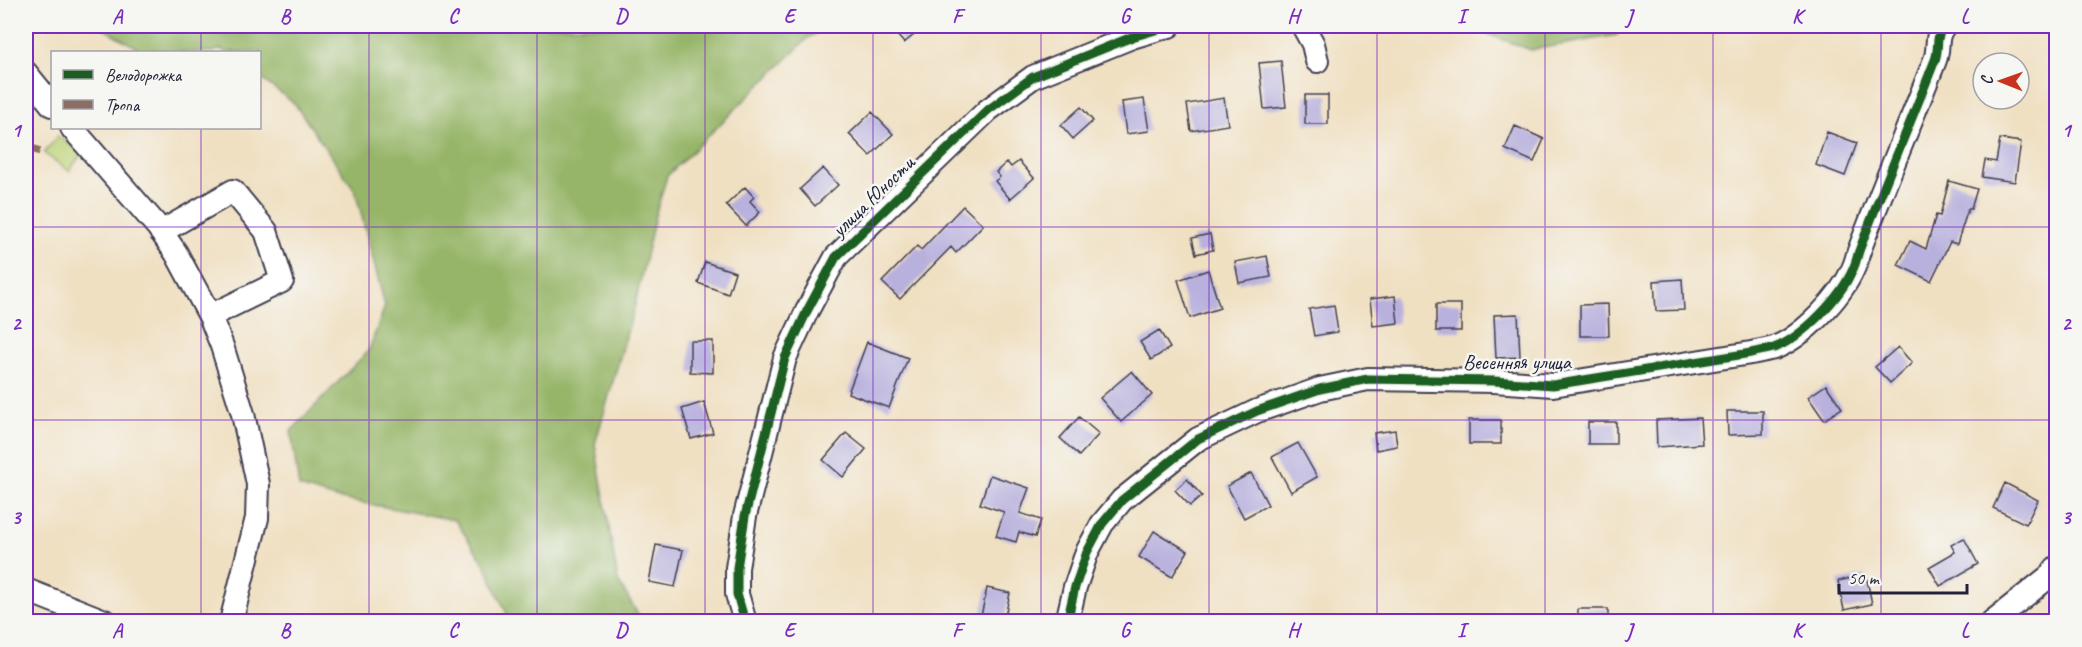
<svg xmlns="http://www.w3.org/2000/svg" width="2082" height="647" viewBox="0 0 2082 647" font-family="Caveat,sans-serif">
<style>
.green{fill:#bed377;stroke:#707a59;stroke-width:1.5}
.forest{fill:#96b568;stroke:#5c6c52;stroke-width:1.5}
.building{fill:#b8b0dd}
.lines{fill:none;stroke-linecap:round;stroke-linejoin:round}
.minor-casing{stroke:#413e4f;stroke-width:26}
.minor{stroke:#fff;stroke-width:22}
.quiet{stroke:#8d6e63;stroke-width:8;stroke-dasharray:15 8;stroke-linecap:butt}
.cycleway-casing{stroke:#f6f6f2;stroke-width:13}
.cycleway{stroke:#1b5e20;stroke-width:9}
.grid{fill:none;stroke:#7b2cbf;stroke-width:1.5;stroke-opacity:0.55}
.labels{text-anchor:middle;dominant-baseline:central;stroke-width:5;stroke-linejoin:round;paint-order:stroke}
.street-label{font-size:21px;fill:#22223b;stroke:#f6f6f2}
.neatline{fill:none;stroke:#7b2cbf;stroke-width:2}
.grid-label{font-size:20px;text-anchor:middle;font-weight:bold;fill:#7b2cbf}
</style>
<rect width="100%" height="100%" fill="#f6f6f2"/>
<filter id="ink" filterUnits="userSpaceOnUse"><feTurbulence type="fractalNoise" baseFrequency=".0167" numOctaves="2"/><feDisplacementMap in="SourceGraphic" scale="12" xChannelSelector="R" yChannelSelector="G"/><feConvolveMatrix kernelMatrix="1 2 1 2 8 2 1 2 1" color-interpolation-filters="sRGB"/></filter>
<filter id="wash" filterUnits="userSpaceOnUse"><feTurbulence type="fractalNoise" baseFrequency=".008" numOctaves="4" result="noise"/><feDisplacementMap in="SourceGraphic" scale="24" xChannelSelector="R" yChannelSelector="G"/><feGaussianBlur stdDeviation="1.35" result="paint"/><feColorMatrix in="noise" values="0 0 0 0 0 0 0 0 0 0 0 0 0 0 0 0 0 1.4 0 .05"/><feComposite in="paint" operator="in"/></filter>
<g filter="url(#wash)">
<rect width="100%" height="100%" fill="#f0e0c2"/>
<path class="green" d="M 58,136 L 82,153 L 69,171 L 44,153 Z"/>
<path class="forest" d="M 99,26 L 829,26 L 809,37 L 667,176 L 655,216 L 635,305 L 595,444 L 618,581 L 642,621 L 510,621 L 484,563 L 455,520 L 336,498 L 299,487 L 291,431 L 369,350 L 385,306 L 355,190 L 294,103 L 260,78 L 260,52 L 225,52 L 221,49 L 212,52 L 144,52 Z
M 1466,26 L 1623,26 L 1617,35 L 1531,50 Z"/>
<g id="blocks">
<path class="building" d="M 889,26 L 925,26 L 904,43 Z
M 1281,61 L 1286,107 L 1264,109 L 1259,63 Z
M 1305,95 L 1328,95 L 1328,124 L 1305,124 Z
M 1224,98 L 1228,125 L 1191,131 L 1187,104 Z
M 1144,99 L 1149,131 L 1126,134 L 1122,102 Z
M 1081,107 L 1093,121 L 1073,139 L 1061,125 Z
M 872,112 L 893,134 L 870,156 L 849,134 Z
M 1515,126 L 1544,139 L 1534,162 L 1505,149 Z
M 1827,132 L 1857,143 L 1845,176 L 1816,165 Z
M 2000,139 L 2021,142 L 2015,182 L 1982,177 L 1985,160 L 1996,162 Z
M 1019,161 L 1034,178 L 1010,199 L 995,181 L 1000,177 L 996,172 L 1007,162 L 1011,167 Z
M 823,168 L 838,185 L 815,206 L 800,189 Z
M 1949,181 L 1977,189 L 1971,209 L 1968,209 L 1957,244 L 1950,242 L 1931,281 L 1898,265 L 1910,241 L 1926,249 L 1936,215 L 1940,216 Z
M 745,187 L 754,197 L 750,201 L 760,212 L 746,226 L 726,205 Z
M 963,206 L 983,225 L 956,253 L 951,247 L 900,299 L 882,282 L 917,246 L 921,250 Z
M 1210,234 L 1213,250 L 1196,254 L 1192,238 Z
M 1267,256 L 1271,277 L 1239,283 L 1235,262 Z
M 705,262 L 735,272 L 728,294 L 698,283 Z
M 1208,270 L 1220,308 L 1190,318 L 1178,280 Z
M 1682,279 L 1684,310 L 1656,311 L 1654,281 Z
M 1395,296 L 1398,323 L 1373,326 L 1370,299 Z
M 1436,304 L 1461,304 L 1461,331 L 1436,331 Z
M 1608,304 L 1609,336 L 1580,336 L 1580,305 Z
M 1334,305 L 1338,332 L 1314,336 L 1309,309 Z
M 1518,314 L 1520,357 L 1496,358 L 1494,315 Z
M 1159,330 L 1170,348 L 1151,360 L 1140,342 Z
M 690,341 L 713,341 L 713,373 L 690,372 Z
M 867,342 L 908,358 L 889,408 L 848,393 Z
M 1898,347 L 1912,363 L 1890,383 L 1875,367 Z
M 1132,371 L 1152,395 L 1121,422 L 1100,398 Z
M 1826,385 L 1842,408 L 1824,420 L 1808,397 Z
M 704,402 L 713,433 L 691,439 L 682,409 Z
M 1727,411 L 1763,411 L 1763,434 L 1728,435 Z
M 1079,417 L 1099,434 L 1079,456 L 1060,438 Z
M 1700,418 L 1702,444 L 1657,447 L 1656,420 Z
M 1469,420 L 1501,420 L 1501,444 L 1469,444 Z
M 1588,422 L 1616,422 L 1616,444 L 1588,444 Z
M 1395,430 L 1397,446 L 1376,450 L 1374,433 Z
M 846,433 L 866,449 L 843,477 L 823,460 Z
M 1298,443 L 1317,477 L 1291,492 L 1272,457 Z
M 1251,473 L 1268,505 L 1244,518 L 1227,486 Z
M 990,475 L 1029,488 L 1020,513 L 1041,520 L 1035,537 L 1019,532 L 1016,542 L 996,536 L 1004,512 L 980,504 Z
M 1187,479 L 1202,496 L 1190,506 L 1175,490 Z
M 2005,483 L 2038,500 L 2026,524 L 1993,508 Z
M 1154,531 L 1188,551 L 1172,577 L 1139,557 Z
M 1964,538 L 1978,564 L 1940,586 L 1929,567 L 1955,552 L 1951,545 Z
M 656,545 L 683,550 L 675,587 L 649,582 Z
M 1866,575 L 1872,604 L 1844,610 L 1838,581 Z
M 987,588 L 1010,593 L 1004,621 L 980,621 Z
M 1578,609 L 1608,609 L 1608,621 L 1578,621 Z"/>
</g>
</g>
<g filter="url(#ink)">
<use href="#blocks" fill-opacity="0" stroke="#413e4f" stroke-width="1.5"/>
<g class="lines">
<g class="minor-casing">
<path id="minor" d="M 1303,26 L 1313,44 L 1317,61
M 26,73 L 52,105
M 72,128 L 158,227 L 176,253 L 210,316 L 222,346 L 243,414 L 258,484 L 257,518 L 231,622
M 161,232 L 233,191 L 266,231 L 282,281 L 210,316
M 26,590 L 107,622
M 745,622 L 737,594 L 737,568 L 745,516 L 785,358 L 807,311 L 836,257 L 988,110 L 1033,77 L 1132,37 L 1169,26
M 1067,622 L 1075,587 L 1087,552 L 1102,524 L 1122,500 L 1198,439 L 1257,411 L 1320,389 L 1368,379 L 1494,381 L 1553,385 L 1751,353 C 1759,351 1767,350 1774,348 C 1803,337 1841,297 1853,269 C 1856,263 1857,257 1859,251 C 1883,187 1910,124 1935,60 C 1940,47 1934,38 1944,26
M 1992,622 L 2051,575 L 2056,568"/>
</g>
<use href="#minor" class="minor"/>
<path class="quiet" d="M 26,146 L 44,153"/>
<g class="cycleway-casing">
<path id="cycleway" d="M 745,622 L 737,594 L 737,568 L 745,516 L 785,358 L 807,311 L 836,257 L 988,110 L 1033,77 L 1132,37 L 1169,26
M 1067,622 L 1075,587 L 1087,552 L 1102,524 L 1122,500 L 1198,439 L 1257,411 L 1320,389 L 1368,379 L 1494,381 L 1553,385 L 1751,353 C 1759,351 1767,350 1774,348 C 1803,337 1841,297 1853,269 C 1856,263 1857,257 1859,251 C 1883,187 1910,124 1935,60 C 1940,47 1934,38 1944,26"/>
</g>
<use href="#cycleway" class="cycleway"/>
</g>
</g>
<path class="grid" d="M 201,26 L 201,52M 369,26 L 369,622M 537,26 L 537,622M 705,26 L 705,622M 873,26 L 873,622M 1041,26 L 1041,622M 1209,26 L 1209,622M 1377,26 L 1377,622M 1545,26 L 1545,622M 1713,26 L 1713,622M 1881,26 L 1881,622M 201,128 L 201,622M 26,227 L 2056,227M 26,420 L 2056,420"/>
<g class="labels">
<g class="street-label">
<text transform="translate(873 196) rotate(-44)">улица Юности</text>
<text x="1517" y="362">Весенняя улица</text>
</g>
</g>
<rect width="2082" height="647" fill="none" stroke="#f6f6f2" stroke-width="66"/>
<rect x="51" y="51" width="210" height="78" fill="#f6f6f2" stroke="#a1a1a9" stroke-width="1.5"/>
<rect x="63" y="70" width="30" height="9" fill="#1b5e20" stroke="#a1a1a9" stroke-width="1.5"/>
<text x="105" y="81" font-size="18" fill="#22223b">Велодорожка</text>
<rect x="63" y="100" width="30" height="9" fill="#8d6e63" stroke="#a1a1a9" stroke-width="1.5"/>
<text x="105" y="111" font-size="18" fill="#22223b">Тропа</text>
<g transform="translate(2001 81) rotate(271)"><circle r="28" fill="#f6f6f2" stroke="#a1a1a9" stroke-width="1.5"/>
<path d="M0-4.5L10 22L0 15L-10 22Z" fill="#c8321e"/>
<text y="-9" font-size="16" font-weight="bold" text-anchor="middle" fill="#22223b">С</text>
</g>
<path d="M1839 584v9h128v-9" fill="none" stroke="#22223b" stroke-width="3"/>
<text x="1848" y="584" font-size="18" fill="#22223b" stroke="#f6f6f2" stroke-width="4.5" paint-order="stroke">50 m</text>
<rect x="33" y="33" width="2016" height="581" class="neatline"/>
<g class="grid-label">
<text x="117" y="23">A</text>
<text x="285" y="23">B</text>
<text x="453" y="23">C</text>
<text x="621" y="23">D</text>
<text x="789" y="23">E</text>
<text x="957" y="23">F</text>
<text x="1125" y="23">G</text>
<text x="1293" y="23">H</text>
<text x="1461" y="23">I</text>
<text x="1629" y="23">J</text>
<text x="1797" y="23">K</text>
<text x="1965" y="23">L</text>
<text x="16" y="137">1</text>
<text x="2066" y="137">1</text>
<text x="16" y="330">2</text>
<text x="2066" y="330">2</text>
<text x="16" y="524">3</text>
<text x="2066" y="524">3</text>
<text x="117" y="637">A</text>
<text x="285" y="637">B</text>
<text x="453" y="637">C</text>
<text x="621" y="637">D</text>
<text x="789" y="637">E</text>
<text x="957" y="637">F</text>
<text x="1125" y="637">G</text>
<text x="1293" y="637">H</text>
<text x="1461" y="637">I</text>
<text x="1629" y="637">J</text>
<text x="1797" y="637">K</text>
<text x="1965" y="637">L</text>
</g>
</svg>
